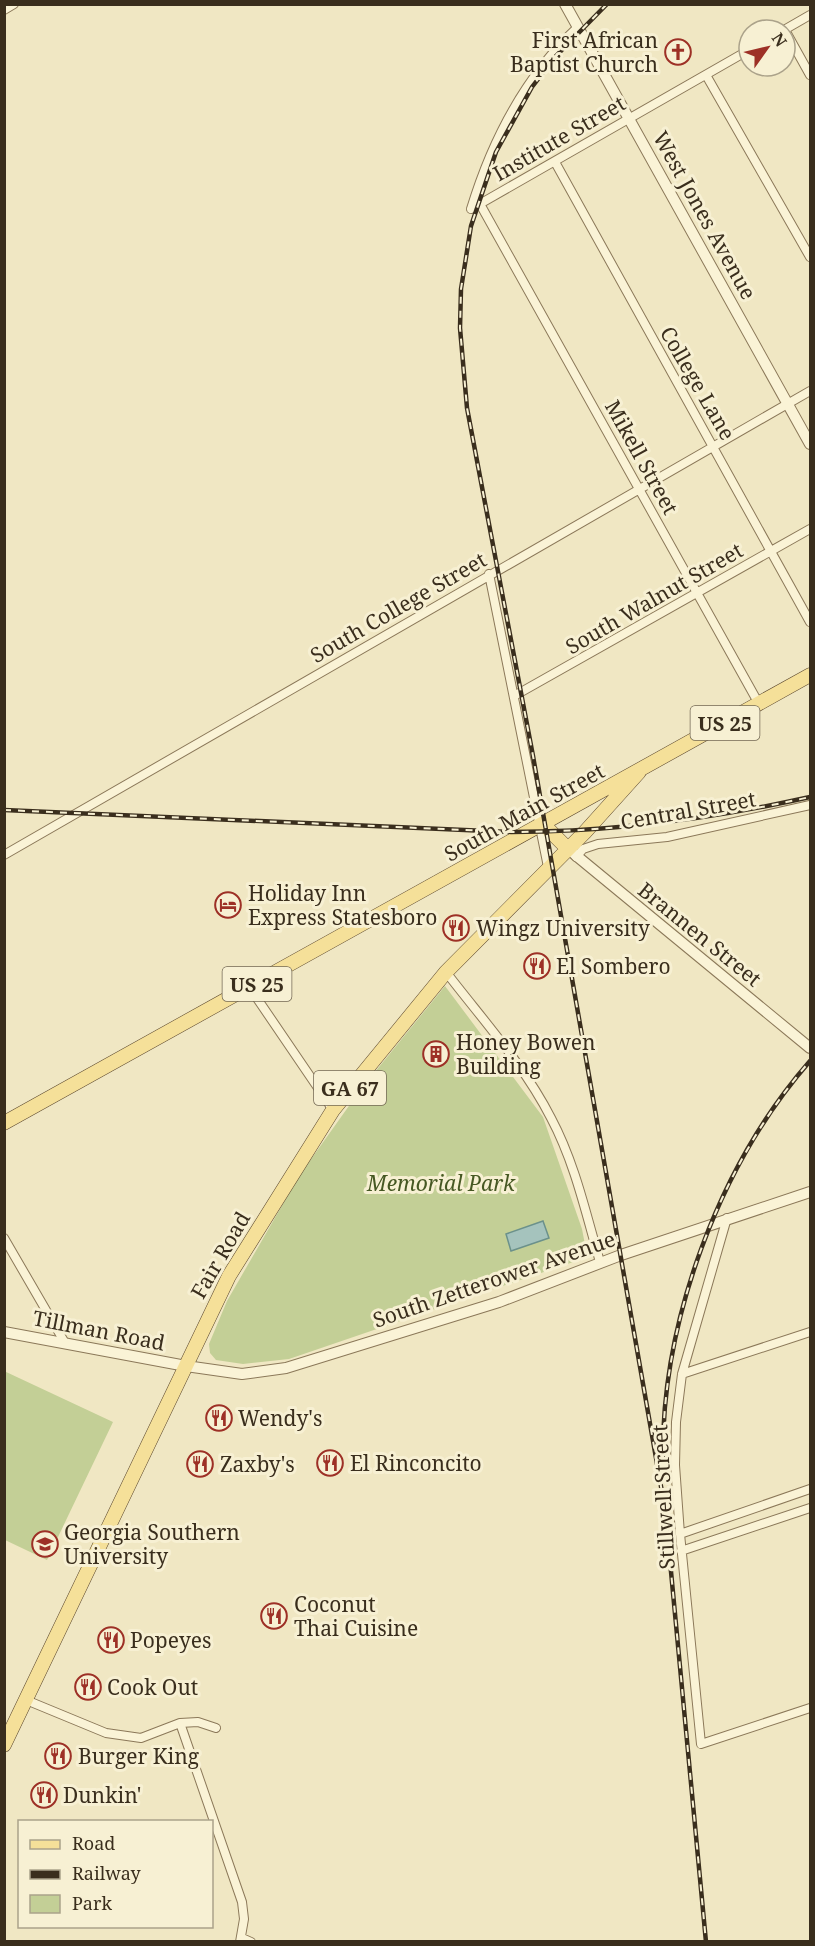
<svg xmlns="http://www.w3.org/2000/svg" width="815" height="1946" viewBox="0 0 815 1946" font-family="'Noto Serif',serif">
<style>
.green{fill:#c3cf96}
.water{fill:#a5c3bd;stroke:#6b918b;stroke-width:1.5}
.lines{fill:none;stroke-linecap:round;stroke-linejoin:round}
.minor-casing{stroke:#8b7859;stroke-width:10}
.tertiary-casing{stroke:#8b7859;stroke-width:12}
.primary-casing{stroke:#59452d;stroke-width:15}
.minor{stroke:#faf3d6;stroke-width:8}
.tertiary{stroke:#faf3d6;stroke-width:10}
.primary{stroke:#f5e099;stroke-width:14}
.rail-casing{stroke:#3a2e1d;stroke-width:4.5}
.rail{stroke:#f7f0d3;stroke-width:2;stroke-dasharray:7;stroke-linecap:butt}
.labels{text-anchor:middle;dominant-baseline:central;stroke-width:6;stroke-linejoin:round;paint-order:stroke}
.shield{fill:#f7f0d3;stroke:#736854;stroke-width:1.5}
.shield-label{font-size:20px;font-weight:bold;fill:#3a2e1d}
.poi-label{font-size:21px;fill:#3a2e1d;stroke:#f7f0d3;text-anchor:start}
.street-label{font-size:21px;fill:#3a2e1d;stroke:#f7f0d3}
.park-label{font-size:21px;font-style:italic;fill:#465823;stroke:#f7f0d3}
</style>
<rect width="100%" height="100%" fill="#f0e7c3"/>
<path class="green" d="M 445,986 L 543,1117 L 582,1229 L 587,1255 L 582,1259 L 289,1359 L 243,1364 L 216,1360 L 210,1353 L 209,1344 L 227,1301 L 299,1176 L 361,1089 Z
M 4,1371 L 113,1422 L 47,1560 L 5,1540 Z"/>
<path class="water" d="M 543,1221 L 549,1238 L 511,1251 L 506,1234 Z"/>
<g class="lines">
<g class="minor-casing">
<path id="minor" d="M 4,10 L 14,4
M 784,30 L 810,15
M 785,30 L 810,75
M 706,75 L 810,257
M 555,162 L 810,622
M 480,204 L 759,704
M 471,209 L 749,50
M 471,209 C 492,140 524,77 578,27
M 489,574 L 548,867
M 514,696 L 810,529
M 4,855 L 810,391
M 576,857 L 583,849 L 598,844 L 667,837 L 810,805
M 446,972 C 482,1019 524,1065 551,1118 C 575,1163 586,1214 600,1262
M 250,988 L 333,1110
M 727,1218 L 682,1374 L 676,1422 L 675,1465 L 680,1534 L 701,1744 L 810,1708
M 4,1238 L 65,1343
M 682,1374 L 810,1332
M 680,1534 L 810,1489
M 681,1551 L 810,1508
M 26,1700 L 106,1733 L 141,1738 L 180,1723 L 198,1722 L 216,1728
M 180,1723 L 242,1902 L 244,1919 L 240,1942
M 242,1938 L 251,1942"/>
</g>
<g class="tertiary-casing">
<path id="tertiary" d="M 565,4 L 810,444
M 567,848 L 810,1048
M 4,1332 L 186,1366 L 242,1374 L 286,1368 L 499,1302 L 621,1255 L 810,1192"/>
</g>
<g class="primary-casing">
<path id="primary" d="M 544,825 L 567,848
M 4,1123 L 810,675
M 4,1745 L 229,1276 L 333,1110 L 446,972 L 585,832 L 639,772"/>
</g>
<use href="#minor" class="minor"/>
<use href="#tertiary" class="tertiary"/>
<use href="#primary" class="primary"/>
<g class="rail-casing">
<path id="rail" d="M 607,4 L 555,57 L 532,87 L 496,152 L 471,226 L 461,289 L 460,328 L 467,408 L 533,756 L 666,1515
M 4,810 L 511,832 C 613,832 711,819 810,797
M 663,1460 C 661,1322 719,1165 810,1061
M 665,1508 L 706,1942"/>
</g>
<use href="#rail" class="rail"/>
</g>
<defs>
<g id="church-ring" transform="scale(1.35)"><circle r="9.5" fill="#f7f0d3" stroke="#9d3026" stroke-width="1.5"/><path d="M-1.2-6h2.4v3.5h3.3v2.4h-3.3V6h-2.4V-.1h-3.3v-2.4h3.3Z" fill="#9d3026"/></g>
<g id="hotel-ring" transform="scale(1.35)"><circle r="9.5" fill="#f7f0d3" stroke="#9d3026" stroke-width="1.5"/><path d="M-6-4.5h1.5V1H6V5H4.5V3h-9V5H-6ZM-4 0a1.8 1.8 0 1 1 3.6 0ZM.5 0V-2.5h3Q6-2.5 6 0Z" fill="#9d3026"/></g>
<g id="restaurant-ring" transform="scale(1.35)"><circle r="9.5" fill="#f7f0d3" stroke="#9d3026" stroke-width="1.5"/><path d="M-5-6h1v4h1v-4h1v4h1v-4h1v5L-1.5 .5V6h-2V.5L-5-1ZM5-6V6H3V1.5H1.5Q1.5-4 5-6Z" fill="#9d3026"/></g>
<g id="building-ring" transform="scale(1.35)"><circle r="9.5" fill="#f7f0d3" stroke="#9d3026" stroke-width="1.5"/><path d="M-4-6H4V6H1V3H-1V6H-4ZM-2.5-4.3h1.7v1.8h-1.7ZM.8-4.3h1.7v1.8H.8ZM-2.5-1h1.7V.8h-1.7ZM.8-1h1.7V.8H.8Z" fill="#9d3026"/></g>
<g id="university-ring" transform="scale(1.35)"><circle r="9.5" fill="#f7f0d3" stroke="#9d3026" stroke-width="1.5"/><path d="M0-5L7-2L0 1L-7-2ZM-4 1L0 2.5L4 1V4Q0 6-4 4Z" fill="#9d3026"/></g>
</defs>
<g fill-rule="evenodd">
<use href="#church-ring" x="678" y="52"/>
<use href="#hotel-ring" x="228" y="905"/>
<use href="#restaurant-ring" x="456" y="928"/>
<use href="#restaurant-ring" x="537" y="966"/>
<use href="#building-ring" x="436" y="1054"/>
<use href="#restaurant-ring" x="219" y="1418"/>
<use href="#restaurant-ring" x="330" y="1463"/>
<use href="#restaurant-ring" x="200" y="1464"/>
<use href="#university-ring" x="45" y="1544"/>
<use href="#restaurant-ring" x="274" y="1616"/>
<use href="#restaurant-ring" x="111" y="1640"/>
<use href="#restaurant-ring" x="88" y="1687"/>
<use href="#restaurant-ring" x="58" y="1756"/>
<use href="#restaurant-ring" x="44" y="1795"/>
</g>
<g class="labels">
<g class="shield">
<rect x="690.5" y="706" width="69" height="34" rx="4.5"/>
<rect x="222.5" y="967" width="69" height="34" rx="4.5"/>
<rect x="314" y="1071" width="72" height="34" rx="4.5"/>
</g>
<g class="shield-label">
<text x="725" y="723">US 25</text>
<text x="257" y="984">US 25</text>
<text x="350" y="1088">GA 67</text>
</g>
<g class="poi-label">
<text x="658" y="40" text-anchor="end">First African<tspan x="658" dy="24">Baptist Church</tspan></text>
<text x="248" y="893">Holiday Inn<tspan x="248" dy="24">Express Statesboro</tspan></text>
<text x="476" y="928">Wingz University</text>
<text x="556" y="966">El Sombero</text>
<text x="456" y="1042">Honey Bowen<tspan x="456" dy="24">Building</tspan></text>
<text x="238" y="1418">Wendy's</text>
<text x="350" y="1463">El Rinconcito</text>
<text x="220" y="1464">Zaxby's</text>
<text x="64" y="1532">Georgia Southern<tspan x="64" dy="24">University</tspan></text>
<text x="294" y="1604">Coconut<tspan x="294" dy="24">Thai Cuisine</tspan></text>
<text x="130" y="1640">Popeyes</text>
<text x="107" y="1687">Cook Out</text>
<text x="78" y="1756">Burger King</text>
<text x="63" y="1795">Dunkin'</text>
</g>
<g class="street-label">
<text transform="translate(559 138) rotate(-30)">Institute Street</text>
<text transform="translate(705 215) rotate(61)">West Jones Avenue</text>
<text transform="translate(698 383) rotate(60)">College Lane</text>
<text transform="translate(642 457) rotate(61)">Mikell Street</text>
<text transform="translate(654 598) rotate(-30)">South Walnut Street</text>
<text transform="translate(398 607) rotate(-30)">South College Street</text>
<text transform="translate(688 810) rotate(-10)">Central Street</text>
<text transform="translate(524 812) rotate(-29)">South Main Street</text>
<text transform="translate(700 934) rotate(39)">Brannen Street</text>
<text transform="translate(220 1255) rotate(-60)">Fair Road</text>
<text transform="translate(494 1279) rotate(-19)">South Zetterower Avenue</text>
<text transform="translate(99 1330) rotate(11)">Tillman Road</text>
<text transform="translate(663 1497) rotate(-93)">Stillwell Street</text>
</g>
<g class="park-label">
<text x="441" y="1183">Memorial Park</text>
</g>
</g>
<rect width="815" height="1946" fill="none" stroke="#3a2e1d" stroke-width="12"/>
<rect x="18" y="1820" width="195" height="108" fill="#f7f0d3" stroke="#aba28a" stroke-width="1.5"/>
<rect x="30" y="1840" width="30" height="9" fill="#f5e099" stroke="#aba28a" stroke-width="1.5"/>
<text x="72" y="1850" font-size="18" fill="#3a2e1d">Road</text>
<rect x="30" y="1870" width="30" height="9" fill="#3a2e1d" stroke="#aba28a" stroke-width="1.5"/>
<text x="72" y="1880" font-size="18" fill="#3a2e1d">Railway</text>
<rect x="30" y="1895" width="30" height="18" fill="#c3cf96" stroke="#aba28a" stroke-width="1.5"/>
<text x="72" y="1910" font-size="18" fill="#3a2e1d">Park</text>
<g transform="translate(767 48) rotate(56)"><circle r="28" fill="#f7f0d3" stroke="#aba28a" stroke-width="1.5"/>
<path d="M0-4.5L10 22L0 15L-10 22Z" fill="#9d3026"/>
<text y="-9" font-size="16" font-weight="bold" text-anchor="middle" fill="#3a2e1d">N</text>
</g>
</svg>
